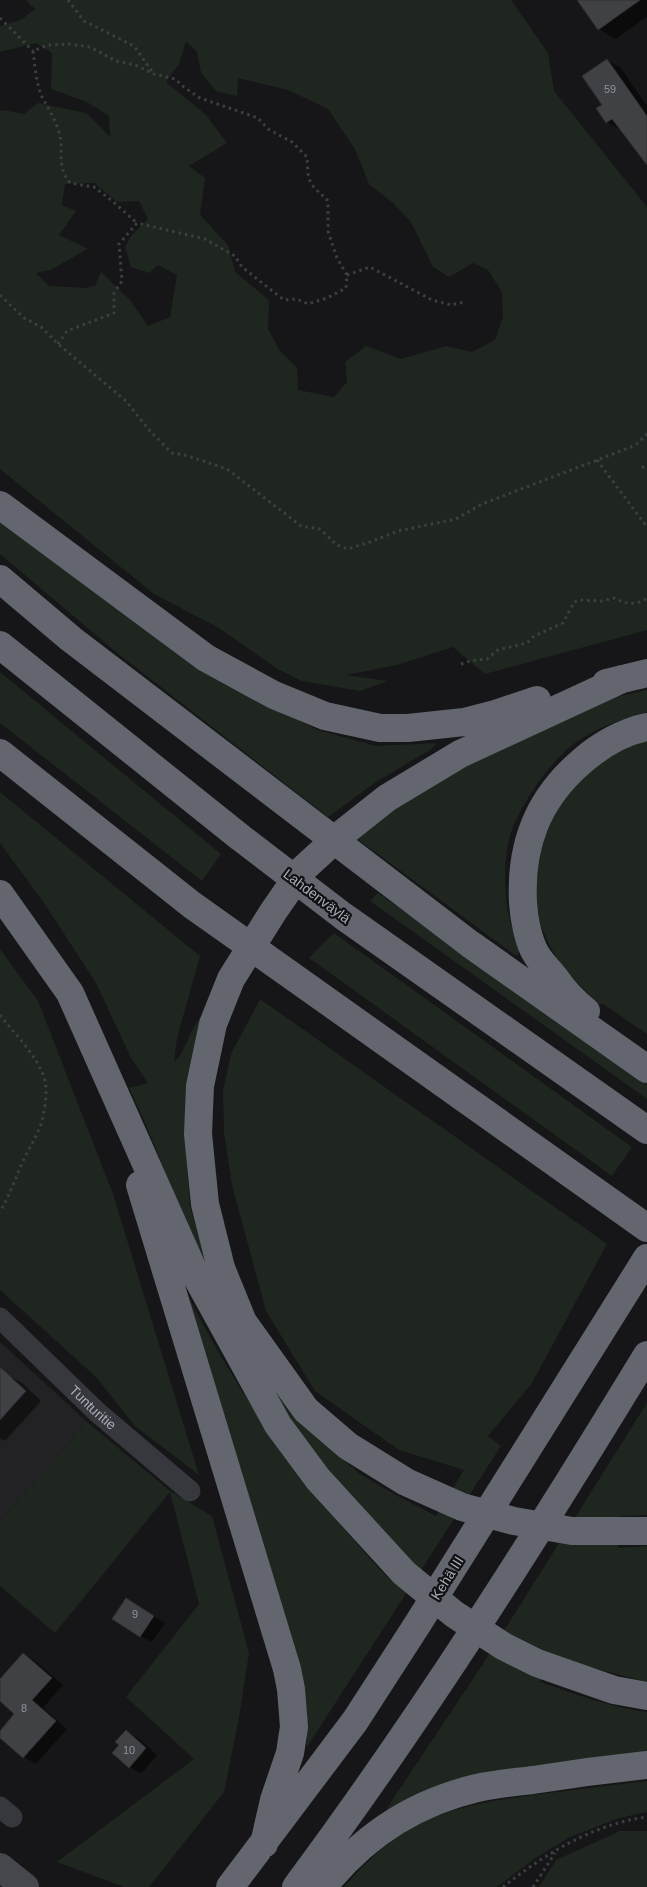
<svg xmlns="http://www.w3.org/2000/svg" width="647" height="1887" viewBox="0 0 647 1887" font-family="Arial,sans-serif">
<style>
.built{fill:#222225}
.green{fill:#1e261f;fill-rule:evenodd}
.shadow{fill:#0007}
.building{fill:#404145;stroke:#303034}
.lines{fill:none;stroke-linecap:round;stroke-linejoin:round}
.path{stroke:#3d3f44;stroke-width:3;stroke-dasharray:2.5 4;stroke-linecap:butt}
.street{stroke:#37383d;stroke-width:21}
.secondary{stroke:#45474d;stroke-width:28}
.highway{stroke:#63666e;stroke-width:28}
.labels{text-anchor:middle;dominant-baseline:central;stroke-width:4.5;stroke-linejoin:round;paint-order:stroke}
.number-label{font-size:11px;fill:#8e929b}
.street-label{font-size:14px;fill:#a8adb8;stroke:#111113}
</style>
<rect width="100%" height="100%" fill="#161618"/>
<path class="built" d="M 0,1342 L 87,1422 L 0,1522 Z"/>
<path class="green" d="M 26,0 L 511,0 L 548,53 L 554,91 L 647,207 L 647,630 L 485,674 L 453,647 L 397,665 L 346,675 L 388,681 L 360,691 L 302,681 L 276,668 L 219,628 L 154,594 L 0,469 L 0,111 L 3,110 L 24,114 L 38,103 L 86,113 L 110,137 L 109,116 L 87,102 L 51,89 L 52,53 L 36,43 L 0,52 L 0,26 L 21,20 L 35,9 ZM 186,41 L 197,52 L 201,73 L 216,91 L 237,96 L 238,78 L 288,90 L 328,109 L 355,149 L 369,184 L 393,203 L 411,222 L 433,267 L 449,277 L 473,263 L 488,270 L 502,292 L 503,317 L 495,340 L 472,352 L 446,346 L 401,359 L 366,346 L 345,362 L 347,382 L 334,397 L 298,390 L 297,368 L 280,351 L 268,329 L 269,300 L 235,272 L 228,245 L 200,215 L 205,178 L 189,166 L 227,143 L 206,115 L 166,82 L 179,64 ZM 94,183 L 117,202 L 139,201 L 148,219 L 132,235 L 125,247 L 131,267 L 149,273 L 158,265 L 177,275 L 170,317 L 148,326 L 130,300 L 101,272 L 95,286 L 86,288 L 49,286 L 36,273 L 50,270 L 88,249 L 59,235 L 76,211 L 62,205 L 65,184 Z
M 0,520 L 279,711 L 318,730 L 376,746 L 437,743 L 430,750 L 376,782 L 328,817 L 116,652 L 0,554 Z
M 0,672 L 221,854 L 202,881 L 0,723 Z
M 647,690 L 647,712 C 621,719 593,729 571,746 C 550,763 526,798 515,822 C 505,843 504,875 506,897 C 507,916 514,934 520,952 L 516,956 L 356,838 L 395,806 L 449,770 L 611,698 Z
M 647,739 L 647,1034 L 603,1004 L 599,1004 L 562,968 L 551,948 L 541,926 L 537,905 L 535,883 L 541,839 L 559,803 L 603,758 Z
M 0,792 L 200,956 L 177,1038 L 174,1062 C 188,1049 189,1029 202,1016 L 196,1038 L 187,1090 L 185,1136 L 190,1206 L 204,1254 L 327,1445 L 360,1474 L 394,1494 L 436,1516 L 464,1470 L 399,1450 L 315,1391 L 266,1311 L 232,1185 L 224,1132 L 223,1091 L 231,1054 L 260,999 L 607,1244 L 532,1383 L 488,1436 L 501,1446 L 307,1747 L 306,1713 L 188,1301 L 190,1300 C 232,1381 282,1456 341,1525 C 357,1543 374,1565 392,1581 L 331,1473 L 279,1405 L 202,1262 L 144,1120 L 129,1088 L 148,1083 L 131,1058 L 96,983 L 44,903 L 0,843 Z
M 378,893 L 647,1084 L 647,1099 L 370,901 Z
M 334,933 L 632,1147 L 612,1176 L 309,958 Z
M 0,949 L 38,1001 L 113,1194 L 199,1475 L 135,1426 L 96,1377 L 0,1290 Z
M 647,1403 L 647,1515 L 620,1516 L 618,1548 L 647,1546 L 647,1682 L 586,1666 L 551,1654 L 540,1682 C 575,1694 610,1707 647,1712 L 647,1753 L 389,1810 L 387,1808 L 483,1664 Z
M 87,1422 L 170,1491 L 212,1516 L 249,1653 L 239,1718 L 224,1792 L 149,1887 L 124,1887 L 57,1862 L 194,1759 L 126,1697 L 199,1604 L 170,1492 L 55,1633 L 0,1586 L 0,1522 Z
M 647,1781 L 647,1812 L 619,1818 L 570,1837 L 534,1859 L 497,1887 L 344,1887 C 363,1865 384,1844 410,1829 C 451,1805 502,1799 549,1793 C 581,1789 614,1785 647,1781 Z
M 620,1831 L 647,1831 L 647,1887 L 539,1887 L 556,1860 Z"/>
<path class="shadow" d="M 580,0 L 647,0 L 647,17 L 616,39 L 599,29 Z
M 607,60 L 621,68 L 647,106 L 647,163 L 621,130 L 607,122 L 604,105 Z
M 6,1374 L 22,1383 L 41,1401 L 5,1441 L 0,1438 L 0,1381 Z
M 138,1606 L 165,1623 L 152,1642 L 140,1636 Z
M 23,1654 L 35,1661 L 63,1685 L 43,1708 L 67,1729 L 36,1764 L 24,1757 L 0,1736 L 0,1732 L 16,1714 L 0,1700 L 0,1681 Z
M 127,1732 L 138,1738 L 157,1755 L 141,1774 L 130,1767 L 121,1744 Z"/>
<path class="building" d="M 577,0 L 640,0 L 598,30 Z
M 607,59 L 647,116 L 647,165 L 612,119 L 606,123 L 596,108 L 602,105 L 582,76 Z
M 0,1367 L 26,1391 L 0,1420 Z
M 126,1598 L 154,1616 L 140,1637 L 112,1619 Z
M 23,1653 L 52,1678 L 32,1700 L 56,1721 L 23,1758 L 0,1738 L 0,1731 L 14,1714 L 0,1701 L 0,1679 Z
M 126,1730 L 146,1748 L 129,1768 L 112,1753 L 119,1745 L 115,1742 Z"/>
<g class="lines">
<path class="path" d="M 68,0 L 84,21 L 134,46 L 154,74
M 0,18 L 33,51
M 347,275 L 370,267 L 432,300 L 451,305 L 464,302
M 0,295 L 24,318 L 41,327 L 58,344 L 126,401 L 150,431 L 172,453 L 185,455 L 227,469 L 301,526 L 320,529 L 337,545 L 348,549 L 370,542 L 398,531 L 456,519 L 482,504 L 631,447 L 638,443 L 647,434
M 58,344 L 67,331 L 114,313 L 114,293 L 122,281 L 119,244 L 137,223 L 205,239 L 235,256 L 242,267 L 284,300 L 297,299 L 308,304 L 327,298 L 346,288 L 347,275 L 337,258 L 328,231 L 328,201 C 324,196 320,194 316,189 C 306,181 308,168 307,157 L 292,142 L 268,129 L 258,118 L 200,98 L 184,87 L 175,79 L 154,74 L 135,65 L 116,61 L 90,47 L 68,44 L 48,45 L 33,51 C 35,66 36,83 42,97 C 48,108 55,119 59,132 C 65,151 55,164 70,183 L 94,187 L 111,200 L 137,223
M 597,460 L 647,527
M 642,468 L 647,464
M 461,664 L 470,661 L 487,659 L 498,650 L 527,643 L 534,636 L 563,623 L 574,602 L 580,600 L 602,601 L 614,598 C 626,604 635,606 647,598
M 0,1015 C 14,1033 40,1059 45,1081 C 48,1092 44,1119 39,1129 C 34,1141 27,1152 22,1163 C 15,1180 9,1196 0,1212
M 503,1887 C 545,1854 593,1824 647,1817
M 533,1887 L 555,1853"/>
<g class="street">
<path id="s1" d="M 0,1318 L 97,1412 L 190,1491"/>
<path d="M 0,1807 L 12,1817"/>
</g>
<path class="secondary" d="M 0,1867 L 25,1887"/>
<path class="highway" d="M 0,505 L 206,658 L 274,695 L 325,716 L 380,728 L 408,728 L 464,722 L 495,714 L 537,700
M 0,579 L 71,639 L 470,944 L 647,1069
M 0,645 L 241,838 L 343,916 L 647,1130
M 622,679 L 460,754 L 387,798 L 339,836 L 302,870 L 273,912 L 231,979 L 213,1024 L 200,1086 L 198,1134 L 205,1204 L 221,1268 L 243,1322 L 306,1410 L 348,1446 L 406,1482 L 462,1507 L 514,1521 L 572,1531 L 647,1531
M 606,683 L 647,673
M 0,753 L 192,905 L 647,1228
M 0,894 L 70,993 L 196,1276 L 278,1425 L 318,1479 L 404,1573 L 454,1614 L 503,1646 L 537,1663 L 614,1690 L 647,1696
M 586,1011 C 573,1001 564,991 555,978 C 549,970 541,963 536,954 C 528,941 524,918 523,903 C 520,846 537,800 581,762 C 599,746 623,732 647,727
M 140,1185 L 287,1669 L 291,1689 L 294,1727 L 290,1753 L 274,1800 L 264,1844
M 230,1887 L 355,1721 L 417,1625 L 647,1258
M 296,1887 C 423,1716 536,1537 647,1355
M 323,1887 C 363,1836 413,1803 477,1788 C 495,1784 515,1782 533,1780 C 571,1774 609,1769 647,1765"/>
</g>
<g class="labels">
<g class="number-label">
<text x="610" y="89">59</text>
<text x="135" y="1614">9</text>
<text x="24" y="1708">8</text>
<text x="129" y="1750">10</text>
</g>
<g class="street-label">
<text transform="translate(317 896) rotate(37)">Lahdenväylä</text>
<text stroke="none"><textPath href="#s1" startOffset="129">Tunturitie</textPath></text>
<text transform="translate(447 1578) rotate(-58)">Kehä III</text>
</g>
</g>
</svg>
